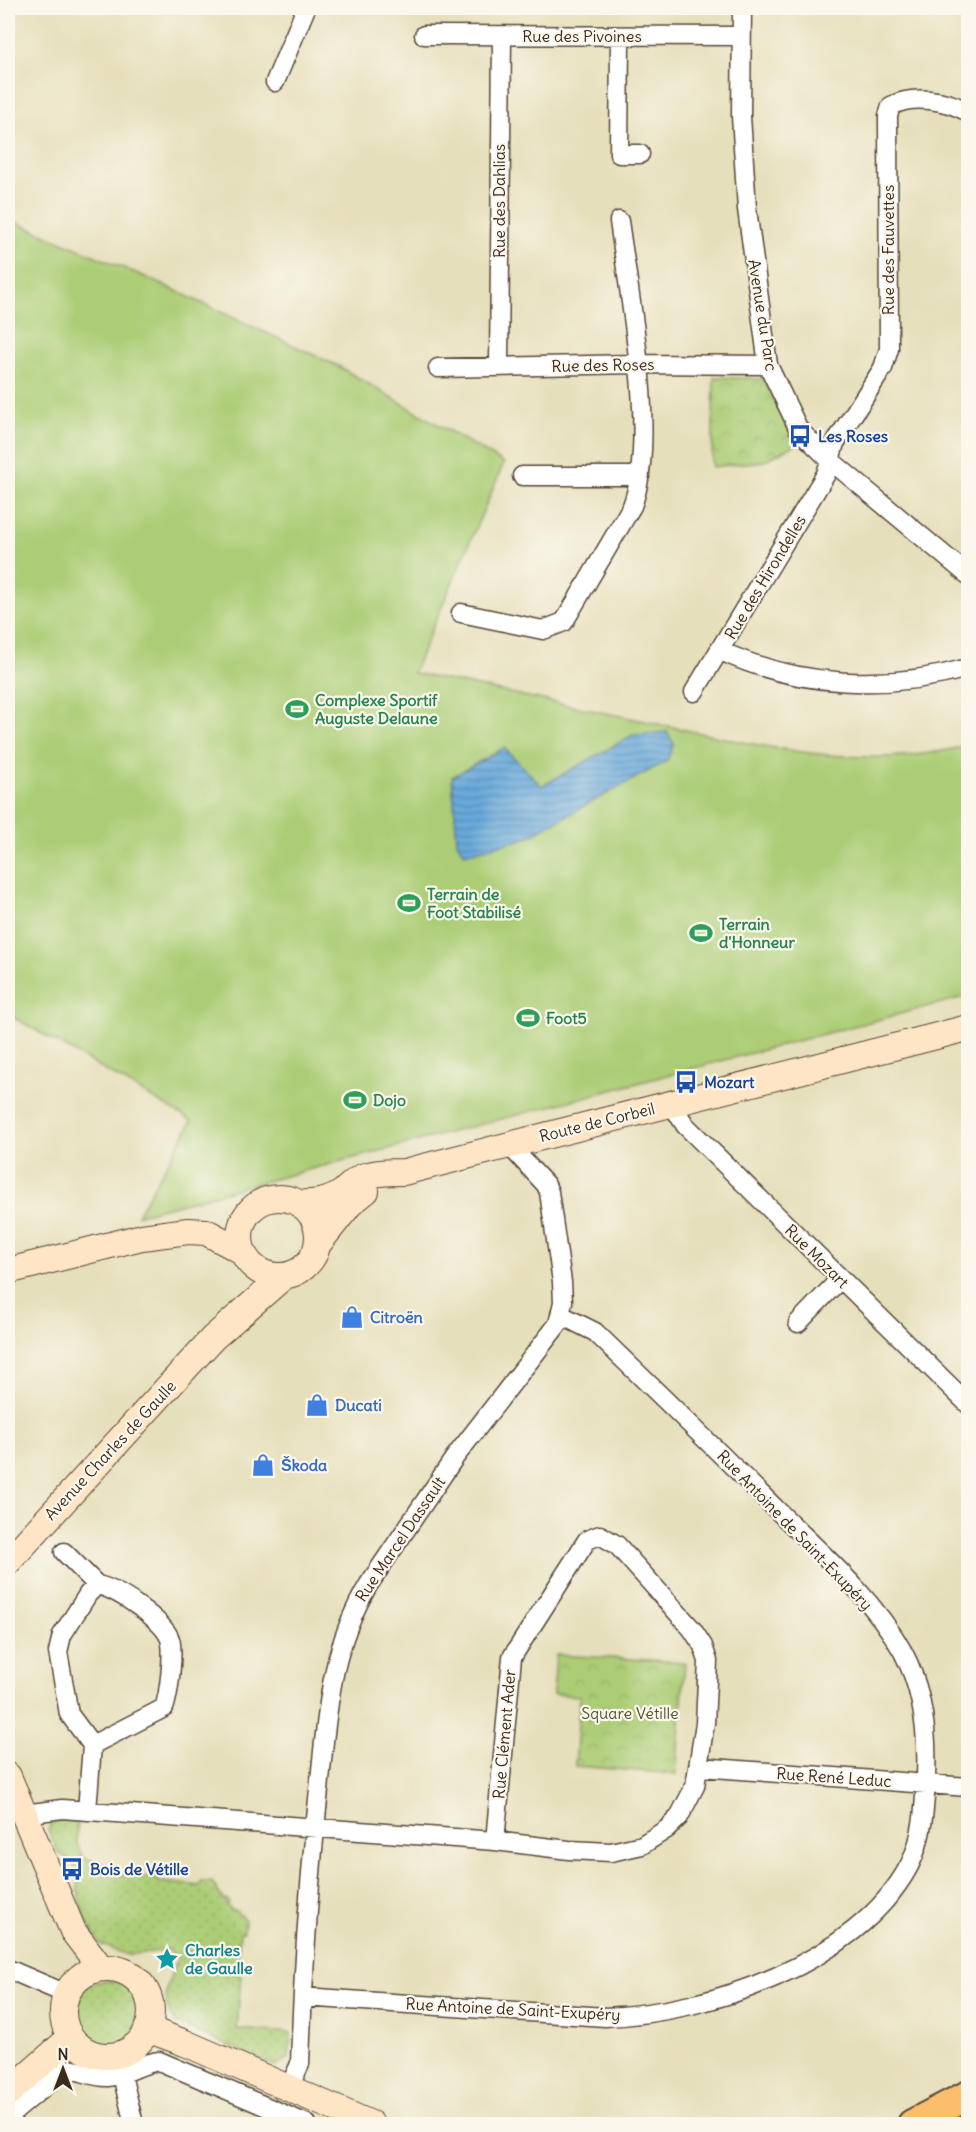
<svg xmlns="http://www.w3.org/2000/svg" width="976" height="2132" viewBox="0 0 976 2132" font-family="Delius,sans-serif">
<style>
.grass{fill:url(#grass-dots);stroke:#747c4a;stroke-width:1.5}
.park{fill:url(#park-crowns);stroke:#747c4a;stroke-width:1.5}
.pitch{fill:#accd76;stroke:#747c4a;stroke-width:1.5}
.water{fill:url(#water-rules);stroke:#516a7c;stroke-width:1.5}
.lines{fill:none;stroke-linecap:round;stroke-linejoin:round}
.street-casing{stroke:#554536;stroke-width:21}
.secondary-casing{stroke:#554536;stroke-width:28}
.primary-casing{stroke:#554536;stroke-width:32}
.street{stroke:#fff;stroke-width:18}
.secondary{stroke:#fde5c5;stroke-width:26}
.primary{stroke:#fabe6d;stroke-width:28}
.labels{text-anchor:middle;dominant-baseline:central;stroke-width:4.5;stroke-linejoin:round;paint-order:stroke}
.street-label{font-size:16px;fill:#3b2a1e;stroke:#fbf7ec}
.transit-label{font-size:16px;font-weight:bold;fill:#164399;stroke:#fbf7ec;text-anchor:start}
.leisure-label{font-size:16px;font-weight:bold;fill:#27864d;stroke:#fbf7ec;text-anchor:start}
.shop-label{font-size:16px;font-weight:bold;fill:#366cbe;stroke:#fbf7ec;text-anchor:start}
.park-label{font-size:16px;fill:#575334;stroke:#fbf7ec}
.culture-label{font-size:16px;font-weight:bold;fill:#0d838f;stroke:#fbf7ec;text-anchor:start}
</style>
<defs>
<pattern id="grass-dots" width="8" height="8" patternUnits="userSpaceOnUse" patternTransform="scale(1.5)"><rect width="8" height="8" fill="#accd76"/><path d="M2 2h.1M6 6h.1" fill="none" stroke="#95b066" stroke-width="1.8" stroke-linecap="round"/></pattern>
<pattern id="park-crowns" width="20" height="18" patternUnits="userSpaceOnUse" patternTransform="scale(1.5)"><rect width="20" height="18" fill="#accd76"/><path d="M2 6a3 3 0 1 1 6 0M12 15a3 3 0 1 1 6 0" fill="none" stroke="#95b066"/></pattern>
<pattern id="water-rules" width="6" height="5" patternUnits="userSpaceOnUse" patternTransform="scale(1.5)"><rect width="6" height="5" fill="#67a9db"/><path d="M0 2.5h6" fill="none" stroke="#568ab1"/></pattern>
</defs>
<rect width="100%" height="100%" fill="#fbf7ec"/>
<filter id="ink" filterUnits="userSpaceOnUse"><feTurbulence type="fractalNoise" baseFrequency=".0167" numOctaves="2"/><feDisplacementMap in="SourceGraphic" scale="12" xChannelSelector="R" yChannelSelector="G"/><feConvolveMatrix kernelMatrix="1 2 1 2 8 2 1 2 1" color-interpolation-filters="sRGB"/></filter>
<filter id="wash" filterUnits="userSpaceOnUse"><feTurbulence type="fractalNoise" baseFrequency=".008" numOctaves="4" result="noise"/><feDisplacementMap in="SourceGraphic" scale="24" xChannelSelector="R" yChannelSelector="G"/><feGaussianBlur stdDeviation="1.35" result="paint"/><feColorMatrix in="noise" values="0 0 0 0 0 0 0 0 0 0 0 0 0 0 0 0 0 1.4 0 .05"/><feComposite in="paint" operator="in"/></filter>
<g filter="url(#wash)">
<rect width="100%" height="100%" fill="#e6dfbb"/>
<path class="grass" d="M 55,1820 L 77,1820 L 77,1845 L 84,1858 L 104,1864 L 103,1874 L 159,1878 L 159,1882 L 200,1886 L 201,1882 L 212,1882 L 224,1901 L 227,1900 L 229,1903 L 227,1905 L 233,1911 L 235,1910 L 245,1920 L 244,1932 L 240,1932 L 237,1973 L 241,1974 L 237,2029 L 291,2033 L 289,2058 L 275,2066 L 176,2023 C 159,2003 167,1980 178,1959 L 168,1950 L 127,1955 L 100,1944 C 92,1933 85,1919 81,1906 C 73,1881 88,1868 58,1853 L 48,1829 Z
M73 2014a33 33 0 1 1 66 0a33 33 0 1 1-66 0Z"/>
<path class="park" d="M 714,377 L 763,379 L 797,444 L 764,461 L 712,467 Z
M 556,1655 L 685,1662 L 676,1774 L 575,1766 L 580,1696 L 553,1694 Z"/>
<path class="pitch" d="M 8,219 L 150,279 L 338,366 L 504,463 L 413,673 C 493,689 573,706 654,723 C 757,745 864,774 968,745 L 968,996 L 137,1215 L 192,1121 L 8,1014 Z"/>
<path class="water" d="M 667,732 L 674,744 L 667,761 L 526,838 L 465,854 L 457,842 L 452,777 L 504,748 L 542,786 L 633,735 Z"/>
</g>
<g filter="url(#ink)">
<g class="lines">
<g class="street-casing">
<path id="street" d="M 742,8 L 741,116 L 747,209 L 768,365 L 799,430 L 830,460 L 968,575
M 424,35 L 740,36
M 620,37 L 619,154 L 640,154
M 275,82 L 306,8
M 499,366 L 502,36
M 438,368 L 637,364 L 768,365
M 522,476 L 640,476
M 461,613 L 543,630 L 564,622 L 632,506 C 658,438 629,295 619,221
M 721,651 C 798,687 887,691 968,668
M 694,692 L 826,474 L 835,443 L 883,368 L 889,349 L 888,116 L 891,106 C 913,94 947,100 968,112
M 671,1103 L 685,1125 L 968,1404
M 798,1323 L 840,1279
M 64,1552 L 97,1585
M 700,1767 L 968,1787
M 87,1811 L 92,1745 L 69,1714 L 58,1652 L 62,1635 L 88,1594 L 97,1585 C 116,1588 163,1620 170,1639 C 174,1652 169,1695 164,1708 L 92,1745
M 24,1814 L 62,1809 L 495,1841 L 569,1850 L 611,1852 L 642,1845 L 667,1829 L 679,1817 L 695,1786 L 705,1723 L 708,1661 L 703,1646 L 692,1629 L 617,1545 L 600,1535 L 587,1540 L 512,1657 L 495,1841
M 8,1969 L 66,1994
M 303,1997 L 605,2017 C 709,2013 857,1963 909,1866 C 923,1840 925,1805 926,1776 C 928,1734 923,1690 903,1652 C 873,1598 822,1554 778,1511 C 718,1451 656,1391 595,1332 L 561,1315
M 117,2055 L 134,2124
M 288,2090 L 300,2064 C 303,1973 309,1881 319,1790 C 327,1716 329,1650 369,1584 L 455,1457 L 558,1324 L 563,1302 L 562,1282 L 549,1192 L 546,1185 L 508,1144
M 8,2117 L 65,2069 C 80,2069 93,2078 108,2077 C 127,2075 141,2063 159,2061 L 307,2124"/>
</g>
<g class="secondary-casing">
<path id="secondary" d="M240 1237a39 39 0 1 1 78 0a39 39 0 1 1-78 0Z
M 298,1203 C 314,1204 330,1202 343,1192 C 349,1187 355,1180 362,1177 C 375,1172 390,1172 404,1172 L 968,1028
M 318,1244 L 350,1204 L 366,1191
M 8,1271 L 142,1237 L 188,1231 L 206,1232 L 242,1251
M 8,1562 L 213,1338 L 283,1277
M 8,1776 L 73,1931 L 101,1968
M63 2012a44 44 0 1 1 88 0a44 44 0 1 1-88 0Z
M 147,2029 L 185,2043 L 371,2124
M 8,2093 L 70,2038"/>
</g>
<g class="primary-casing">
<path id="primary" d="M 912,2124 L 968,2095"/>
</g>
<use href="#street" class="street"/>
<use href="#secondary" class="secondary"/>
<use href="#primary" class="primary"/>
</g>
</g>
<defs>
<g id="bus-bare" transform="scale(1.8)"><path d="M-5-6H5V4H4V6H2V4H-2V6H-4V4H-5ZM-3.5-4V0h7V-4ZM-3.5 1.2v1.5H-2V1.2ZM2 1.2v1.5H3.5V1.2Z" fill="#1a4fb4" stroke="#fbf7ec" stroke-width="2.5" paint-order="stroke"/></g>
<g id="stadium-bare" transform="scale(1.8)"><path d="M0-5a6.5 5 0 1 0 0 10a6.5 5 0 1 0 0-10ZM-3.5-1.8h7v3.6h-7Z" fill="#2e9e5b" stroke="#fbf7ec" stroke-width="2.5" paint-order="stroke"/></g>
<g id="shop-bare" transform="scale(1.8)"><path d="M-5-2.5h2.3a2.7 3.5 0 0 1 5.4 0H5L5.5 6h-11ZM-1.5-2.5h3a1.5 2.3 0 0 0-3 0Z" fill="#3f7fe0" stroke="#fbf7ec" stroke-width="2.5" paint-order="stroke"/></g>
<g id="sight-bare" transform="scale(1.8)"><path d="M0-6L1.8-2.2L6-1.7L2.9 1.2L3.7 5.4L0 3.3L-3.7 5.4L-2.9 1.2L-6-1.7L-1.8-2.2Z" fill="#0f9aa8" stroke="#fbf7ec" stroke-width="2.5" paint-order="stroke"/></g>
</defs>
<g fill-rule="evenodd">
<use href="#bus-bare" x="800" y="436"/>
<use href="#stadium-bare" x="297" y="709"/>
<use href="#stadium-bare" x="409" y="903"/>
<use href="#stadium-bare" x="701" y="933"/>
<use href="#stadium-bare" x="528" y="1018"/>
<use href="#bus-bare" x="686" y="1082"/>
<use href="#stadium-bare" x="355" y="1100"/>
<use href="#shop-bare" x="352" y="1317"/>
<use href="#shop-bare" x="317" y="1405"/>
<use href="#shop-bare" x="263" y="1465"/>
<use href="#bus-bare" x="72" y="1869"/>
<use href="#sight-bare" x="167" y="1959"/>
</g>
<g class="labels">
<g class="street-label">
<text x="582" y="36">Rue des Pivoines</text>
<text transform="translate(499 201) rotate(-90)">Rue des Dahlias</text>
<text transform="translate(888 250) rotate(-90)">Rue des Fauvettes</text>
<text transform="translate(763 315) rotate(81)">Avenue du Parc</text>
<text transform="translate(603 365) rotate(-1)">Rue des Roses</text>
<text transform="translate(765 577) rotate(-59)">Rue des Hirondelles</text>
<text transform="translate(597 1122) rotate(-14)">Route de Corbeil</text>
<text transform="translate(817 1256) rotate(45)">Rue Mozart</text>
<text transform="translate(110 1450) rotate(-47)">Avenue Charles de Gaulle</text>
<text transform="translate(795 1530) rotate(46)">Rue Antoine de Saint-Exupéry</text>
<text transform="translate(400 1539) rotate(-56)">Rue Marcel Dassault</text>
<text transform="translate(504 1734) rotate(-85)">Rue Clément Ader</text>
<text transform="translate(834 1777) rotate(4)">Rue René Leduc</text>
<text transform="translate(513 2009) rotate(3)">Rue Antoine de Saint-Exupéry</text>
</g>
<g class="transit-label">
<text x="818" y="436">Les Roses</text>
<text x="704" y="1082">Mozart</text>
<text x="90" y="1869">Bois de Vétille</text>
</g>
<g class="leisure-label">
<text x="315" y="700">Complexe Sportif<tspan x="315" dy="18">Auguste Delaune</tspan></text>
<text x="427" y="894">Terrain de<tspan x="427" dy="18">Foot Stabilisé</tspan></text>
<text x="719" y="924">Terrain<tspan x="719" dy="18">d'Honneur</tspan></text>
<text x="546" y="1018">Foot5</text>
<text x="373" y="1100">Dojo</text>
</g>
<g class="shop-label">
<text x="370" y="1317">Citroën</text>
<text x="335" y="1405">Ducati</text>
<text x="281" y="1465">Škoda</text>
</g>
<g class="park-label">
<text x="630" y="1713">Square Vétille</text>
</g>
<g class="culture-label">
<text x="185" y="1950">Charles<tspan x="185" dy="18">de Gaulle</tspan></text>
</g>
</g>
<rect width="976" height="2132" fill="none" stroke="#fbf7ec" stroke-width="30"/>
<g transform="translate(63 2069)" stroke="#fbf7ec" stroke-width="4.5" paint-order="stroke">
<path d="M0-4.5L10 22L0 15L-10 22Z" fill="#3b2a1e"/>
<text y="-9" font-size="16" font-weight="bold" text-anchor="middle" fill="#3b2a1e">N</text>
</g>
</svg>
